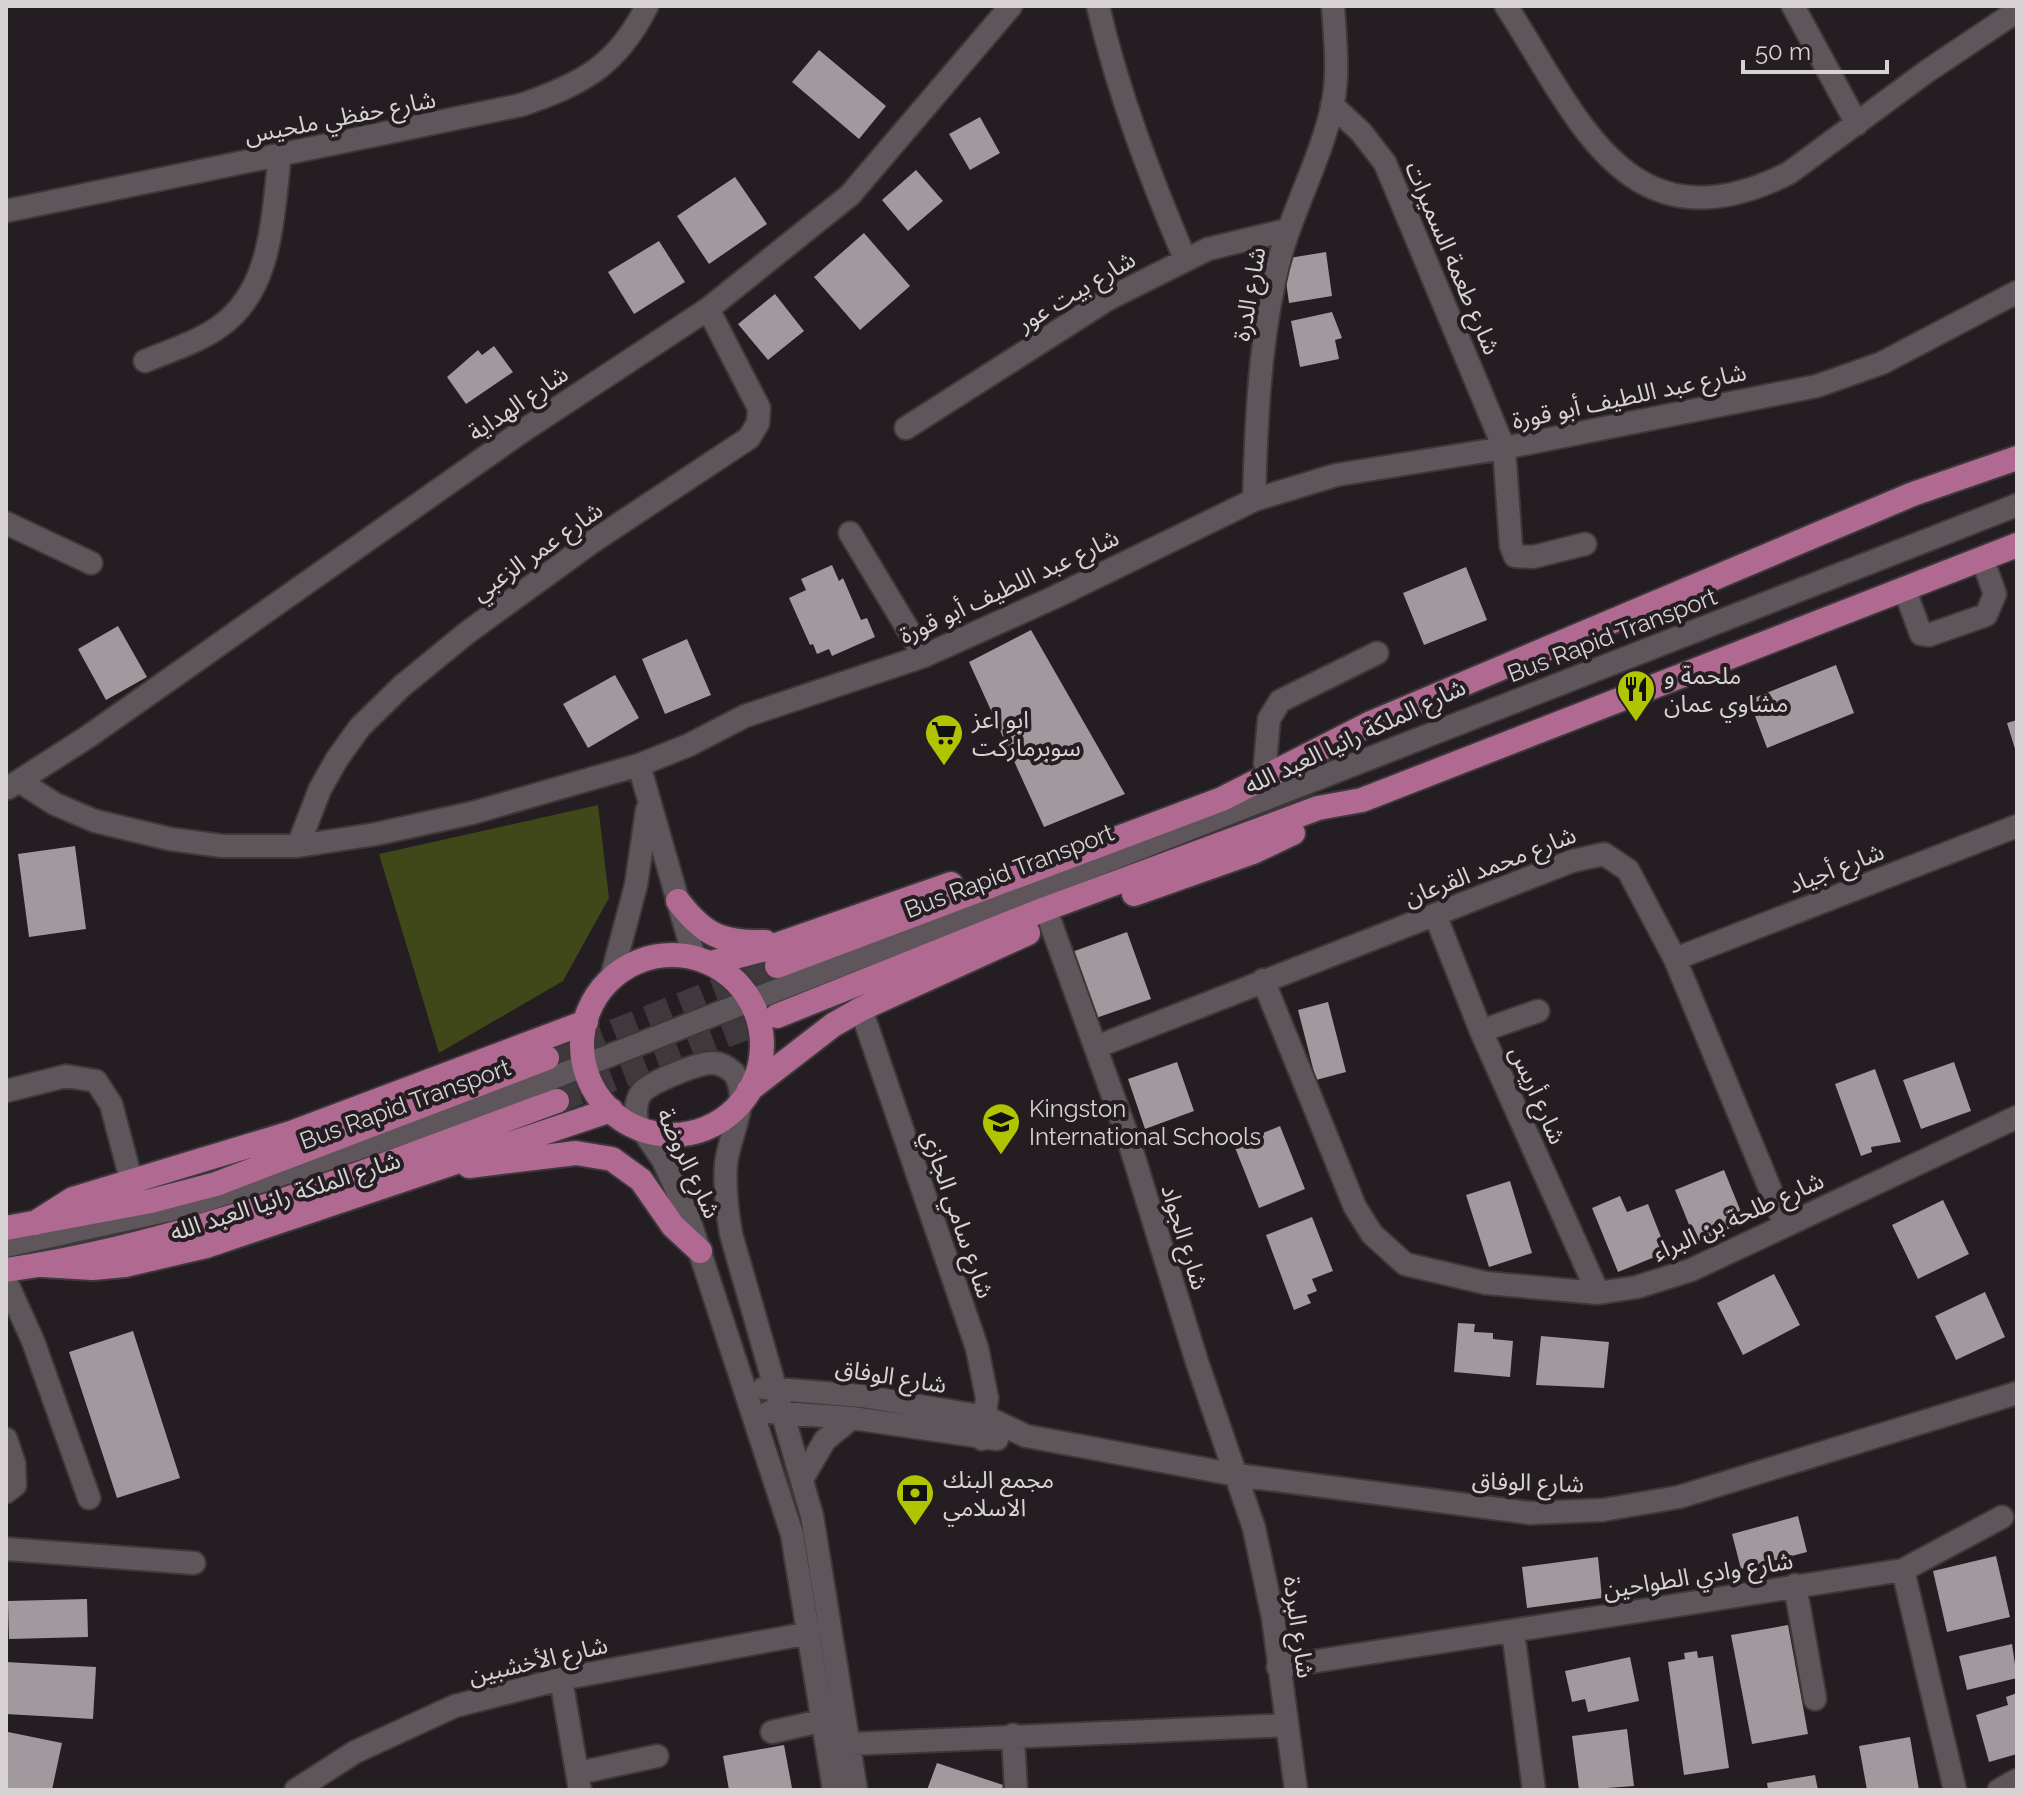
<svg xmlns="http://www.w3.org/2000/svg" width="2023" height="1796" viewBox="0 0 2023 1796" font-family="Raleway,'Noto Sans Arabic',sans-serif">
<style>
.green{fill:#404718}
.building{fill:#a2999e}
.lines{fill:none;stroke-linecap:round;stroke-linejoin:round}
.major-tunnel{stroke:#3f383c;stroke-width:24;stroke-dasharray:24 12;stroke-linecap:butt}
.minor-casing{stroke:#3d383a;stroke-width:26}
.major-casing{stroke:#3d383a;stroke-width:28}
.minor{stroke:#5e565a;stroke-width:22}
.major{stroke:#b06991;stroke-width:24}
.labels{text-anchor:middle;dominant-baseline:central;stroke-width:8;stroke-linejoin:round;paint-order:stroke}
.street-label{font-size:24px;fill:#d7d2d4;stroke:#241d21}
.poi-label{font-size:24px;fill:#d7d2d4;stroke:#241d21;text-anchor:start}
</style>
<rect width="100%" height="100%" fill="#241d21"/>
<path class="green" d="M 598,805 L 609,898 L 563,981 L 439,1053 L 379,854 Z"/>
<path class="building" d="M 819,50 L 886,106 L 859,139 L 792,82 Z
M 980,117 L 1000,153 L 970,170 L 949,134 Z
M 916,170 L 943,201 L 908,231 L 882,200 Z
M 735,177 L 767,224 L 709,264 L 677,216 Z
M 864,233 L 910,286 L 860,330 L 814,277 Z
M 659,241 L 685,282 L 634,314 L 608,272 Z
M 1326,252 L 1332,296 L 1289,303 L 1283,259 Z
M 775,294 L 804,331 L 768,360 L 738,324 Z
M 1332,312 L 1342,338 L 1335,340 L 1339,359 L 1300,367 L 1291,321 Z
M 494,346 L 513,372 L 466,404 L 447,377 L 478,350 L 482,355 Z
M 832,565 L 839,581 L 843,578 L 861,620 L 867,618 L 875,637 L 832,656 L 829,649 L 817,654 L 813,644 L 810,645 L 789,598 L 806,590 L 801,579 Z
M 1466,567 L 1487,620 L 1424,645 L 1403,593 Z
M 118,626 L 147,677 L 106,700 L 78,649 Z
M 1031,630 L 1125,794 L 1044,827 L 969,662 Z
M 687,639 L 711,695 L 665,714 L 642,659 Z
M 1836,665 L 1854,713 L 1767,748 L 1749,700 Z
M 615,675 L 639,718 L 588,748 L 563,704 Z
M 2017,720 L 2017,752 L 2016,752 L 2007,723 Z
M 75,846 L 86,929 L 29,937 L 18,854 Z
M 1127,932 L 1151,999 L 1096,1018 L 1072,952 Z
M 1328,1002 L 1346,1072 L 1316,1080 L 1298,1010 Z
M 1177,1062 L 1194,1111 L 1145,1129 L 1128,1079 Z
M 1954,1062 L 1971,1111 L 1921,1129 L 1903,1080 Z
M 1875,1069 L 1901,1142 L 1871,1147 L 1872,1152 L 1861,1156 L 1835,1084 Z
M 1280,1126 L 1305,1189 L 1259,1208 L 1234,1145 Z
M 1724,1170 L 1745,1222 L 1696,1242 L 1675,1190 Z
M 1510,1181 L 1532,1253 L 1489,1267 L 1466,1195 Z
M 1620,1196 L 1627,1212 L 1648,1204 L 1667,1252 L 1618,1272 L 1592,1208 Z
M 1943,1200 L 1969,1254 L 1918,1279 L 1892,1225 Z
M 1312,1217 L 1333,1271 L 1312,1279 L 1317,1291 L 1307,1295 L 1311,1303 L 1294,1310 L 1266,1235 Z
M 1774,1274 L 1800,1325 L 1743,1355 L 1717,1303 Z
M 1985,1292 L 2005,1337 L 1956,1360 L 1935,1316 Z
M 1458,1323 L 1475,1324 L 1474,1332 L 1493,1333 L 1493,1339 L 1513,1341 L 1510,1377 L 1454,1372 Z
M 133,1331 L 180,1478 L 117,1498 L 69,1352 Z
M 1541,1336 L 1609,1342 L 1604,1388 L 1536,1385 Z
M 1798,1516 L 1807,1552 L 1741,1569 L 1732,1534 Z
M 1996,1556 L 2010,1617 L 1947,1632 L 1933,1571 Z
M 1598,1557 L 1602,1598 L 1527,1608 L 1522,1567 Z
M 87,1599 L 88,1637 L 9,1639 L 8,1601 Z
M 1788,1625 L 1808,1734 L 1752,1744 L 1731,1635 Z
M 2012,1644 L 2017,1678 L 1967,1690 L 1959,1656 Z
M 1697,1651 L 1698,1658 L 1713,1656 L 1729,1768 L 1684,1775 L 1668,1662 L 1685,1659 L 1684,1653 Z
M 1630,1657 L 1639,1701 L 1588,1712 L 1585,1699 L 1572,1702 L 1565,1671 Z
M 6,1662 L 96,1667 L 93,1719 L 6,1714 Z
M 2017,1693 L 2017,1754 L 1989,1762 L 1976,1715 L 2008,1705 L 2006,1697 Z
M 1627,1729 L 1634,1786 L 1579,1790 L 1572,1736 Z
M 8,1732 L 62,1743 L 52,1790 L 6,1790 Z
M 1910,1737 L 1919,1790 L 1867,1790 L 1859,1746 Z
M 784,1745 L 792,1788 L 729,1790 L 723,1756 Z
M 937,1763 L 1003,1785 L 1002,1790 L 927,1790 Z
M 1815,1775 L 1818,1790 L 1768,1790 L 1767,1783 Z"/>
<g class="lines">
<path class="major-tunnel" d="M 547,1058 L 777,966
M 557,1101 L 777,1016"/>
<g class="minor-casing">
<path id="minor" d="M 1098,6 C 1118,93 1150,176 1185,259
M 1506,6 C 1579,118 1627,254 1789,173 L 1926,72 L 2017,11
M 1793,6 L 1857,124
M 1332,105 L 1361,132 L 1385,163 L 1504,448 L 1511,546 L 1515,556 L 1533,557 L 1585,544
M 6,211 L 521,105 C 582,84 617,66 647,6
M 145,361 C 169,351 198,342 219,327 C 273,290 272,216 280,156
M 906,428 L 1108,299 L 1208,249 L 1287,230
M 1254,500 C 1256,428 1259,353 1274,282 C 1286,220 1321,162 1333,103 C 1339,71 1335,38 1333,6
M 6,523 L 91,563
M 850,533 L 924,656
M 1904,588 L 1921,634 L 1929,635 L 1986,615 L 1995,594 L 1982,558
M 1265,764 L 1269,719 L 1280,701 L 1377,653
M 639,765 L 694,957
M 19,781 L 55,804 L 95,821 L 170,839 L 222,846 L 298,846 L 376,834 L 472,813 L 639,765 L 689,745 L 745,716 L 924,656 L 1055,597 L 1254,500 L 1336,475 L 1504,448 L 1817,386 L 1882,363 L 2017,292
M 8,788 L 89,736 L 521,432 L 708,309 L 850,195 L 1011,6
M 298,846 L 320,789 L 337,759 L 360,727 L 402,686 L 468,632 L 592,542 L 749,438 L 758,423 L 759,408 L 708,309
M 1436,917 L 1481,1031 L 1598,1293
M 1051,924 L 1127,1135 L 1197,1362 L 1254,1528 L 1273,1618 L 1296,1790
M 1675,959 L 2017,826
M 611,979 L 636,885 L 647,810
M 1263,980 L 1355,1207 L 1372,1234 L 1405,1264 L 1486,1283 L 1598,1293 L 1637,1287 L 1691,1270 L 2017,1117
M 861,1009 L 977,1348 L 987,1398 L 982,1439
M 1481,1031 L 1538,1011
M 1096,1047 L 1572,861 L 1604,854 L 1628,870 L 1675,959 L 1785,1225
M 6,1091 L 66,1076 L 96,1081 L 111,1104 L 132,1183
M 6,1246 L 192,1205 L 468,1111 L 2017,505
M 6,1281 L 33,1341 L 89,1498
M 764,1388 L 862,1396 L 986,1417 L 1026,1436 L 1237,1475 L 1530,1513 L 1603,1510 L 1679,1497 L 2017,1393
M 769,1412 L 852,1418 L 997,1439
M 6,1439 L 14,1463 L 15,1485 L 6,1492
M 802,1479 L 825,1440 L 852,1418
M 6,1549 L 194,1563
M 1903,1570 L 2002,1517
M 1795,1585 L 1815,1699
M 1513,1632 L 1534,1790
M 1278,1667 L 1903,1570 L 1955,1790
M 561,1679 L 580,1790
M 772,1732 L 825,1720
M 1013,1735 L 1016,1790
M 850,1744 L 1287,1725
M 578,1773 L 657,1756
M 296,1790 L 355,1752 L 455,1706 L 561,1679 L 810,1633
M 834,1790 L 792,1534 L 687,1213 L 663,1160 L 637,1122 C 635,1111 635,1101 642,1092 C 651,1082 698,1063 712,1063 C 721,1063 727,1067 734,1073 C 752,1100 729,1134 726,1164 C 724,1188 727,1211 731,1234 L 812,1516 L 856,1790
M 1999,1790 L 2017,1780"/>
</g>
<g class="major-casing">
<path id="major" d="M 1134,894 L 1253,852 L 1293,833
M 678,901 C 704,935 721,943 765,942
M582 1045a90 90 0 1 1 180 0a90 90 0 1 1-180 0Z
M 711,963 L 762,950 L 951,884
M 777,966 L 1222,799 L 1371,723 L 1913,494 L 2017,458
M 777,1016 L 1040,911 L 1318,808 L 1362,800 L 2017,545
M 749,1090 L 833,1025 L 861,1009 L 1028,933
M 469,1166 L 576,1153 L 612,1159 L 641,1180 L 673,1226 L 700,1251
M 35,1223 L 73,1199 L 291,1133 L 586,1022
M 6,1228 L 151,1201 L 216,1184 L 547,1058
M 42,1265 L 93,1268 L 125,1265 L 206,1246 L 611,1110
M 6,1270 C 197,1242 377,1166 557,1101"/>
</g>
<use href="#minor" class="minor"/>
<use href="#major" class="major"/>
</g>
<defs>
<g id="restaurant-pin" transform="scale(2)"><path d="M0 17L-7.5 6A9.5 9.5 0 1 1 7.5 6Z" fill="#b0c500" stroke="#241d21"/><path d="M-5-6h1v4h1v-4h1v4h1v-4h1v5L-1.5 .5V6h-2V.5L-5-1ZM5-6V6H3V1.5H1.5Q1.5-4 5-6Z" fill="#111"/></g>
<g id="supermarket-pin" transform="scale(2)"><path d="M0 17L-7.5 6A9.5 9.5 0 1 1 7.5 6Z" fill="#b0c500" stroke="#241d21"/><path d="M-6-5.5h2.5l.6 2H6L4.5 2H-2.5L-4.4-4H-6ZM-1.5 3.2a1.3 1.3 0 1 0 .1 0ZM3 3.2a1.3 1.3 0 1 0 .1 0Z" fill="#111"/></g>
<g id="school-pin" transform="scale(2)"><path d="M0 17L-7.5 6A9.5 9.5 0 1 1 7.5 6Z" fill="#b0c500" stroke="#241d21"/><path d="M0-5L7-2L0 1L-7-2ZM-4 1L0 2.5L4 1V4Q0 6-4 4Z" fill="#111"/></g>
<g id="bank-pin" transform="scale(2)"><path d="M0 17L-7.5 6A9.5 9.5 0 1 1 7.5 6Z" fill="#b0c500" stroke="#241d21"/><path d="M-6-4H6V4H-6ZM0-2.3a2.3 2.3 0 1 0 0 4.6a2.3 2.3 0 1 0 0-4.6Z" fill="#111"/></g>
</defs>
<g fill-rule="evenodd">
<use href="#restaurant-pin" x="1636" y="689"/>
<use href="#supermarket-pin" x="944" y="733"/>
<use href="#school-pin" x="1001" y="1122"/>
<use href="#bank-pin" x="915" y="1493"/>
</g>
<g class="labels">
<g class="street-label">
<text transform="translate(340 117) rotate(-11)">شارع حفظي ملحيس</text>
<text transform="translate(1453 258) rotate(67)">شارع طعمة السميرات</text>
<text transform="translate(1076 291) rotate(-31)">شارع بيت عور</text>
<text transform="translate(1249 294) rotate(-80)">شارع الدرة</text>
<text transform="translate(1629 396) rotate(-12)">شارع عبد اللطيف أبو قورة</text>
<text transform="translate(518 403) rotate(-34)">شارع الهداية</text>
<text transform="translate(537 551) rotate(-35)">شارع عمر الزعبي</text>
<text transform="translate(1009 586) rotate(-25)">شارع عبد اللطيف أبو قورة</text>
<text transform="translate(1612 635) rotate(-21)">Bus Rapid Transport</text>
<text transform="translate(1355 736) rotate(-25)">شارع الملكة رانيا العبد الله</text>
<text transform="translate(1490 866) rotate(-21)">شارع محمد القرعان</text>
<text transform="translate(1836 868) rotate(-21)">شارع أجياد</text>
<text transform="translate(1009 871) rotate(-21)">Bus Rapid Transport</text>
<text transform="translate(1538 1095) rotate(66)">شارع أريس</text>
<text transform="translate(405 1104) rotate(-20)">Bus Rapid Transport</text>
<text transform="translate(689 1163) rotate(65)">شارع الروضة</text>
<text transform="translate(285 1196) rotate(-18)">شارع الملكة رانيا العبد الله</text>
<text transform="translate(958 1214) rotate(71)">شارع سامي الجازي</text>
<text transform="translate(1738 1216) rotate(-24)">شارع طلحة بن البراء</text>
<text transform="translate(1185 1237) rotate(73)">شارع الجواد</text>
<text transform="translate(891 1376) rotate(9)">شارع الوفاق</text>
<text transform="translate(1528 1482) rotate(2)">شارع الوفاق</text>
<text transform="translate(1698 1575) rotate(-9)">شارع وادي الطواحين</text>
<text transform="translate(1299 1627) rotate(82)">شارع البردة</text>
<text transform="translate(538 1660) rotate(-13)">شارع الأخشبين</text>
</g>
<g class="poi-label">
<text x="1664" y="675">ملحمة و<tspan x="1664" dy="28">مشاوي عمان</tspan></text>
<text x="972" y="719">ابو اعز<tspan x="972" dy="28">سوبرماركت</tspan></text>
<text x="1029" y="1108">Kingston<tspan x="1029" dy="28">International Schools</tspan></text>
<text x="943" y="1479">مجمع البنك<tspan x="943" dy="28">الاسلامي</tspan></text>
</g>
</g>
<rect width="2023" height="1796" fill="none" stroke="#d7d2d4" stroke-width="16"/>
<path d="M1743 60v12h144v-12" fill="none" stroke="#d7d2d4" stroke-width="4"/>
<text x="1755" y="60" font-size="24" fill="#d7d2d4" stroke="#241d21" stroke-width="6" paint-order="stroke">50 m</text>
</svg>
